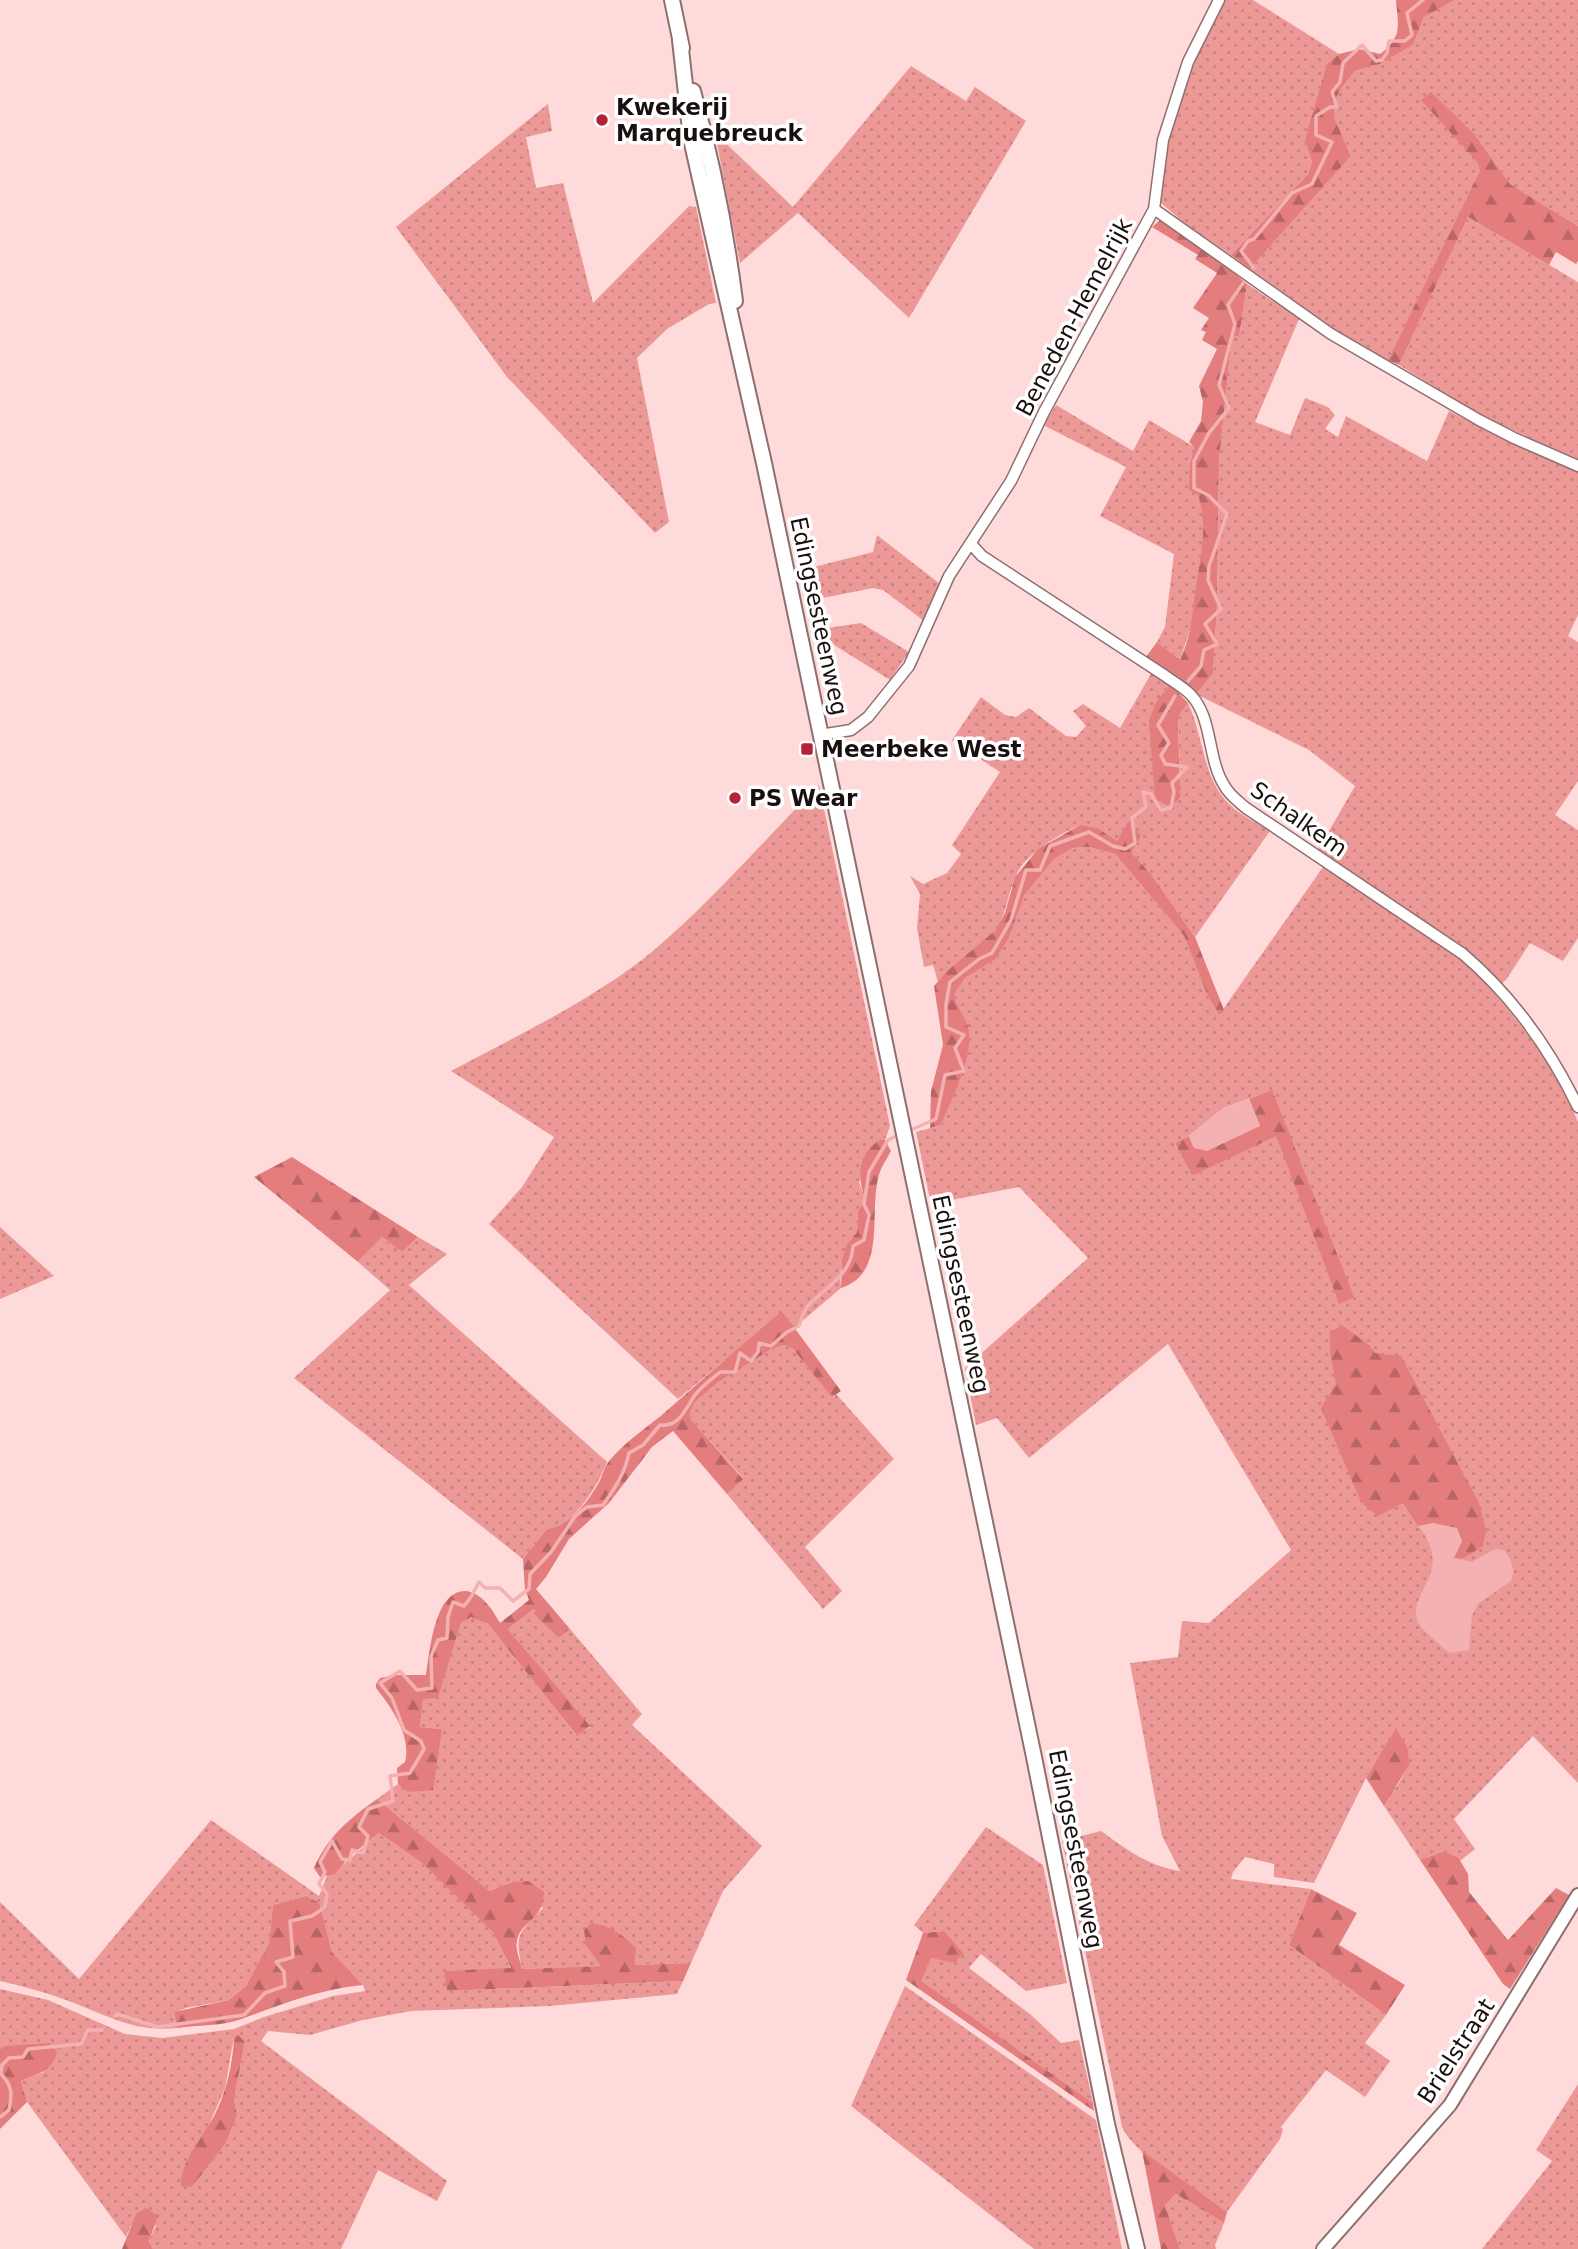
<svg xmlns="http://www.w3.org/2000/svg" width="1578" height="2249" viewBox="0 0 1578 2249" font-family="'DejaVu Sans',sans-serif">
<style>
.grass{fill:url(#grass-dots);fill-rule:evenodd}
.forest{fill:url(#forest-firs)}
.water{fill:#f3b2b1}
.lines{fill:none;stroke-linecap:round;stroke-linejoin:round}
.stream{stroke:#f3b2b1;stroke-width:3.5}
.minor-casing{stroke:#8e6f6e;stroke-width:13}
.tertiary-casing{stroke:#8e6f6e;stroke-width:16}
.secondary-casing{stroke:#8e6f6e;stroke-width:18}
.minor{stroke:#fff;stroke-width:10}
.tertiary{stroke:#fff;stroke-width:12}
.secondary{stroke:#fff;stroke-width:14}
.poi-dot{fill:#b42235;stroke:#fff;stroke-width:2.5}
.labels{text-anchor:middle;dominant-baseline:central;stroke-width:7;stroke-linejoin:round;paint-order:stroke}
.poi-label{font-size:23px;font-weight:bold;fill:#1a0f0f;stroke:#fff;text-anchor:start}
.street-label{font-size:23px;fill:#1a0f0f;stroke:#fff}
</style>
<defs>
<pattern id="grass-dots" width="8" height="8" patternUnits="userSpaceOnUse" patternTransform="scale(1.75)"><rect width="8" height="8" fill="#ec9897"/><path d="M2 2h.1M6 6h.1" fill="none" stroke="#ca8281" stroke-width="1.8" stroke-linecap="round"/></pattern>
<pattern id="forest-firs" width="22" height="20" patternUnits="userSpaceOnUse" patternTransform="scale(1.75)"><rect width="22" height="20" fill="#e47d7e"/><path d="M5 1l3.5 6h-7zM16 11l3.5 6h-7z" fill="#b86566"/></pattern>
</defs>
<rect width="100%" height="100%" fill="#fedbda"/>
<path class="grass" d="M 1224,0 L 1253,0 L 1339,54 L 1327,64 L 1307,130 L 1305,141 L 1312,162 L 1308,174 L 1231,255 L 1183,222 L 1160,202 C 1160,137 1195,57 1224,0 Z
M 1455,0 L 1578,0 L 1578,226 L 1510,184 L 1476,136 L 1481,171 L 1388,360 L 1339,332 L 1250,269 L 1351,156 L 1334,117 L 1336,98 L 1343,86 L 1355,71 L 1380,64 L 1413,45 L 1424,17 Z
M 911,66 L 966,101 L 975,87 L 1026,121 L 909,318 L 798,213 L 740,263 L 715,133 L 793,207 Z
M 548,104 L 552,131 L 526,137 L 536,188 L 563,183 L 593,303 L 689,206 L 696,207 L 716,303 L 709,304 L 667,329 L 637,358 L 669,522 L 655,533 L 507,377 L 396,227 Z
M 1468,217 L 1578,282 L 1578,460 L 1480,415 L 1399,365 Z
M 1247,284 L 1299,319 L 1255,422 L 1290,435 L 1305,398 L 1328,407 L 1335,415 L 1325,429 L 1338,437 L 1346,416 L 1427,461 L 1449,411 L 1515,445 L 1578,471 L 1578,615 L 1568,636 L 1578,642 L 1578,781 L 1555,815 L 1578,830 L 1578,938 L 1563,961 L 1530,943 L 1506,980 L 1500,985 L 1468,952 L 1318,850 L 1355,786 L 1309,750 L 1196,694 L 1213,672 L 1217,603 L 1219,461 L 1232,335 L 1239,337 Z
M 1056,405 L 1133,451 L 1149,420 L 1196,448 L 1190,463 L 1203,510 L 1203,549 L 1192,623 L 1180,660 L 1157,642 L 1165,627 L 1174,554 L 1100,516 L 1126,467 L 1043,425 Z
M 877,535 L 940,584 L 924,621 L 883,590 L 873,588 L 808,601 L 802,570 L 873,552 Z
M 861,623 L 909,652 L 890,680 L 815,633 L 814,630 Z
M 1152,672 L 1170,684 C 1136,729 1151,738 1180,779 L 1178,717 L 1188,703 C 1204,737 1202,777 1229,804 C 1240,815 1257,823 1270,831 L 1195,937 L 1151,874 L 1131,852 L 1128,823 L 1117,841 L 1080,825 C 1056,836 1023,855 1014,880 C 1007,897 1006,916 995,931 C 980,951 954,962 938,982 L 933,965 L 924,967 L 917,928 L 920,894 L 910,876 L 923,884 L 947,873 L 961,854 L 952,845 L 1000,772 L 952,740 L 981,697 L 1005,715 L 1016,717 L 1029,708 L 1066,736 L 1076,737 L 1086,726 L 1073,711 L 1083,704 L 1120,728 Z
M 819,785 L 890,1126 L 885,1140 L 880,1140 L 859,1182 L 865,1199 L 858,1211 L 857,1232 L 847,1244 L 840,1275 L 841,1288 L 794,1328 L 783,1312 L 678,1399 L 489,1224 L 522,1187 L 554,1137 L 451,1071 C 520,1034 593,1000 653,951 C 712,901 764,840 819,785 Z
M 1089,847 L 1115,854 L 1184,936 L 1208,997 L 1219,1015 L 1323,867 L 1462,959 C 1507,1004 1554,1062 1578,1122 L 1578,1783 L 1533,1736 L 1454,1819 L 1475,1849 L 1460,1861 L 1458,1857 L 1444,1851 L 1420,1860 L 1384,1806 C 1403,1774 1420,1764 1396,1729 L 1366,1778 L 1314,1883 L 1274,1877 L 1274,1864 L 1245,1857 L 1233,1872 L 1231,1879 L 1311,1889 L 1289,1945 L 1386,2015 L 1365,2043 L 1390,2061 L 1365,2097 L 1326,2070 L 1281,2127 L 1283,2130 L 1280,2139 L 1227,2212 C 1199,2192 1135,2156 1122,2127 L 1062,1841 L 1101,1831 C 1126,1849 1148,1866 1180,1871 L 1162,1836 L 1130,1663 L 1178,1657 L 1182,1621 L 1209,1623 L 1291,1550 L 1168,1344 L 1029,1458 L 997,1418 L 976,1425 L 965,1368 L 1088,1258 L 1019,1187 L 931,1204 L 916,1132 L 941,1125 L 967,1024 L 955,1007 L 953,994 L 965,978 L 995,960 L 1024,896 L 1054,859 L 1073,848 ZM 1271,1091 L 1339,1304 L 1276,1135 L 1192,1176 L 1175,1143 L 1189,1136 L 1223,1108 Z
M 0,1227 L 54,1276 L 0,1299 Z
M 382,1237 L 402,1252 L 418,1237 L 447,1254 L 409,1285 L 607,1462 C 597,1487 575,1525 547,1529 L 523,1559 L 294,1378 L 390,1290 L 358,1262 Z
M 785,1345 L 793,1349 L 833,1397 L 836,1394 L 894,1459 L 805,1547 L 842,1591 L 823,1609 L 727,1494 L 743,1478 L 689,1417 L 694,1403 L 717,1383 L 773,1348 Z
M 534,1609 L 559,1638 L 570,1629 L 642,1714 L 632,1725 L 762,1846 L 723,1891 L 691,1963 L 522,1969 C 514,1932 519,1934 543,1908 L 512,1882 L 490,1891 L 377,1799 L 398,1784 L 409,1792 L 442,1729 L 420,1727 L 423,1698 L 438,1697 L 461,1623 L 471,1616 L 488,1624 L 576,1735 L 590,1727 L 508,1629 Z
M 211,1820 L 319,1896 L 327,1876 C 335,1874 369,1841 379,1833 L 422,1863 L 495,1933 L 511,1969 L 445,1971 L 447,1991 L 683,1981 L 677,1994 L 550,2006 L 411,2011 L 363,2020 L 310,2035 L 268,2031 L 261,2041 L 447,2181 L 437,2201 L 378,2170 L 341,2249 L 153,2249 L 149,2241 L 156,2225 L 131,2225 L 126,2237 L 27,2102 L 21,2081 L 44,2072 L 5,2046 L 0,2049 L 0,1989 L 48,2000 L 125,2034 L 162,2038 L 234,2029 L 264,2017 L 333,1996 L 365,1991 L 363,1985 L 332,1952 L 326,1931 L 306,1896 L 273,1905 L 269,1943 L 246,1986 L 229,2000 L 186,2008 L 174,2013 L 177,2028 C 132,2033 104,2013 63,1999 C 42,1991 21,1986 0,1981 L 0,1902 L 79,1979 ZM 234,2037 L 245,2042 L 234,2099 L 237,2116 L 226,2143 L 192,2187 L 205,2134 L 225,2088 Z
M 986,1827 L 1043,1865 L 1067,1983 L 1026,1991 L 981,1954 L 969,1968 L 1030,2014 L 1061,2043 L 1079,2040 L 1093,2103 L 920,1981 L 944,1931 L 923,1933 L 914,1925 Z
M 905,1986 L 1096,2120 L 1122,2249 L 1034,2249 L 851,2106 Z
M 1578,2084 L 1578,2249 L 1482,2249 L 1552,2161 L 1536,2150 Z
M 1176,2194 L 1224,2223 L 1215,2245 L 1216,2249 L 1180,2249 L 1165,2205 Z"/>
<path class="forest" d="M 1396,0 L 1455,0 L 1424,17 L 1413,45 L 1380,64 L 1355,71 L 1343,86 L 1336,98 L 1334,117 L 1351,156 L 1250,269 L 1231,255 L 1308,174 L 1312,162 L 1305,141 L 1307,130 L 1327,64 L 1339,54 L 1359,49 L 1380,54 C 1403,37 1398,26 1396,0 Z
M 1431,92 L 1476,136 L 1510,184 L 1578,226 L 1578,261 L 1576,264 L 1556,252 L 1549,265 L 1468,217 L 1399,365 L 1388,360 L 1480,171 L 1478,163 L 1421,100 Z
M 1159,221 L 1167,222 L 1206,249 L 1247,284 L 1239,337 L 1232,335 L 1219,461 L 1217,604 L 1213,673 L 1196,694 L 1146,657 L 1157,642 L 1180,660 C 1192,634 1192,613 1196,586 C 1201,554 1208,525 1198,494 L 1189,490 L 1190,463 L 1195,448 L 1189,442 L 1201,421 L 1203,402 L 1199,386 L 1217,349 L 1202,340 L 1206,332 L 1201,330 L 1209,318 L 1193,308 L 1217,273 L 1195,259 L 1198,255 L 1152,227 Z
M 1170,684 L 1188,703 L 1178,717 L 1180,796 L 1176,802 L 1167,805 L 1155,799 L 1149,721 L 1155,704 Z
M 1128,822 L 1141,836 L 1131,852 L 1151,874 L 1195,937 L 1224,1010 L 1219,1015 L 1208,997 L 1184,936 L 1115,854 L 1089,847 L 1073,848 L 1054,859 L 1024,896 L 1009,937 L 995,960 L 965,978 L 954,994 C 956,1009 963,1012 967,1024 C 977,1052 951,1099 941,1125 L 930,1128 L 931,1091 L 943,1045 L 934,986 L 947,971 L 995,931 L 1005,913 L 1015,877 L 1038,849 L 1080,825 L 1097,828 L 1117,841 Z
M 1272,1090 L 1354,1297 L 1339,1304 L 1276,1136 L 1192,1176 L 1175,1143 L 1189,1136 L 1194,1148 L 1260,1126 L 1249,1099 Z
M 880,1140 L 885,1140 L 891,1151 C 887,1159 881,1167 879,1175 C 868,1212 888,1273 841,1288 L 842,1260 L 847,1244 L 857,1232 L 858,1211 L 865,1199 C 857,1177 858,1153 880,1140 Z
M 292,1157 L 418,1237 L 402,1252 L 382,1237 L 358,1262 L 254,1177 Z
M 782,1311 L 841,1391 L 832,1397 L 793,1349 L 785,1345 L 773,1348 L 717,1383 L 694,1403 L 689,1417 L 743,1479 L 727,1494 L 673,1431 L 652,1447 L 609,1503 L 569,1539 L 546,1577 L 536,1589 L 570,1629 L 559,1638 L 539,1619 L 534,1609 L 508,1629 L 590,1726 L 577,1736 L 488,1624 L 471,1617 L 461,1623 L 438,1698 L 423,1699 L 420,1727 L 442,1729 L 433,1790 L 408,1792 L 398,1784 L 397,1768 L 405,1762 C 412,1736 391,1707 376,1688 L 376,1684 L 380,1678 L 396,1675 L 426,1675 C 430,1652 434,1591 465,1591 C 473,1591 483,1598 488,1605 C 493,1610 496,1617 500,1623 L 529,1600 L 525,1590 L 523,1559 L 547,1529 C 569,1526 588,1502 598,1484 C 603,1476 604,1466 610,1460 C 626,1441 645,1429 663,1414 C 703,1379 742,1345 782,1311 Z
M 1343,1326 L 1369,1345 L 1375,1353 L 1401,1356 L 1479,1503 L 1486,1530 L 1483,1546 L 1464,1558 L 1453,1558 L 1462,1541 L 1433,1523 L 1418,1526 L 1403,1503 L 1378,1516 L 1361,1502 L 1321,1408 L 1336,1384 L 1330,1352 L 1330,1331 Z
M 1396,1728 L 1408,1749 L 1409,1765 L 1384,1806 L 1366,1778 Z
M 377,1799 L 490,1891 L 512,1882 L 528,1881 L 544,1892 C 543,1922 521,1920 517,1941 C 515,1949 520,1960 522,1969 L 601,1966 L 586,1945 L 584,1930 L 591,1923 C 611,1926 622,1934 636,1948 L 634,1965 L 691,1963 L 683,1981 L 447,1991 L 444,1971 L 511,1968 L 494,1933 L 422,1863 L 379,1833 L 349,1857 L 335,1874 L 320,1877 L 314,1868 C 328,1836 349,1819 377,1799 Z
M 1444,1851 L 1458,1857 L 1468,1874 L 1469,1892 L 1508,1940 L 1556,1888 L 1569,1895 L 1510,1989 L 1503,1984 L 1420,1860 Z
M 1311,1889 L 1357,1913 L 1339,1945 L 1405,1985 L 1386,2015 L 1289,1945 Z
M 306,1896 L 319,1903 L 332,1952 L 363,1985 C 320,1989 282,2004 242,2019 C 222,2026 198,2025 177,2028 L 174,2012 L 229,2000 L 246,1986 L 269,1943 L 273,1905 Z
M 944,1931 L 963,1953 L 955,1963 L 931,1958 L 921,1981 L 1093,2103 L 1094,2111 L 906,1980 L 923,1933 Z
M 238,2035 L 245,2042 L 234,2099 L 237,2116 L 226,2143 L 192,2187 L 181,2186 C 179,2163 206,2133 216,2112 C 227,2089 233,2062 234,2037 Z
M 50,2043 L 57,2052 C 52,2071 38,2074 21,2081 L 27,2102 L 0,2129 L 0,2049 L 5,2046 Z
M 1142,2151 L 1227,2212 L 1224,2223 L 1176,2194 L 1165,2205 L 1180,2249 L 1161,2249 Z
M 146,2208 L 158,2216 L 149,2241 L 153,2249 L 122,2249 L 136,2214 Z"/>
<path class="water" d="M 1249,1099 L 1260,1126 L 1207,1151 L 1194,1148 L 1189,1136 L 1223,1108 Z
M 1433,1523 L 1457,1528 L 1462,1541 L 1454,1558 L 1472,1562 L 1495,1549 L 1504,1550 C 1511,1558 1516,1570 1511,1581 L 1479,1603 L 1472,1615 L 1469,1650 L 1449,1653 C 1443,1647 1425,1632 1421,1627 C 1399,1595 1459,1575 1418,1526 Z"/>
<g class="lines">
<path class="stream" d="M 1254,268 L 1241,251 L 1248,241 L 1254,239 L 1292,193 L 1312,184 L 1332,142 L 1316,135 L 1316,116 L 1330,107 L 1337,107 L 1332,92 L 1340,82 L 1343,63 L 1362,45 L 1376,61 L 1382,60 L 1387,53 L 1389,41 L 1405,41 L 1412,35 L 1407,13 L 1423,0
M 1188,681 L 1201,666 L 1204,650 L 1217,644 L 1205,624 L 1221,609 L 1208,580 L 1209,566 L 1227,514 L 1208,495 L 1194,488 L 1194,461 L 1209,433 L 1229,408 L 1219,385 L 1235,324 L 1228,305 L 1243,283
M 913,1129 L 936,1119 L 945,1075 L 964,1071 L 955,1048 L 964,1035 L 946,1027 L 946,1004 L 950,982 L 979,959 L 992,953 L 1011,920 L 1026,870 L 1040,870 L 1050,846 L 1089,832 L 1113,846 L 1125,849 L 1135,843 L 1132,818 L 1146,807 L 1143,792 L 1151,794 L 1161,810 L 1171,808 L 1174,792 L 1172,783 L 1187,767 L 1165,764 L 1161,755 L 1169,743 L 1158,725 L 1175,696
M 115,2016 L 117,2014 L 157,2027 L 244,2015 L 265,1993 L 285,1986 L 284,1972 L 276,1962 L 293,1957 L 290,1921 L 312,1916 L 325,1907 L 327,1894 L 319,1884 L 325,1872 L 320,1862 L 332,1841 L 342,1859 L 350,1860 L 352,1850 L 363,1853 L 368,1836 L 359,1827 L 368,1809 L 393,1801 L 390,1776 L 410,1773 L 424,1749 L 421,1741 L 404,1730 L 392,1698 L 380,1683 L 400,1671 L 417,1690 L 432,1688 L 431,1656 L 438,1640 L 447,1638 L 448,1617 L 453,1602 L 464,1606 L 471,1597 L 479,1582 L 485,1588 L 500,1588 L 513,1601 L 529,1589 L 530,1574 L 551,1552 L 576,1515 L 587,1507 L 603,1505 C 615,1488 625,1473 629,1453 L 643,1445 L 660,1425 C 680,1427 685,1409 695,1395 C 702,1386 712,1379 720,1372 L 735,1372 L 740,1353 L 751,1361 L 758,1352 L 759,1343 L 771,1346 L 787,1332 L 799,1326 C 801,1320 803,1311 808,1306 C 825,1287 852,1275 853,1246 L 864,1240 L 869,1215 L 864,1204 L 869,1172 L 888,1140 L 894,1137
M 0,2117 L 9,2110 C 12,2095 13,2086 1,2074 L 2,2065 L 9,2058 L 23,2057 L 28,2049 L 81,2044 L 88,2030 L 102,2030"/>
<g class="minor-casing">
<path id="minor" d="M 1154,209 L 1331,334 L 1479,420 L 1514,438 L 1578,466
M 971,544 L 982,556 L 1164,675 C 1172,681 1183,687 1190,694 C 1213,717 1207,758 1224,785 C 1229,795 1238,801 1246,808 L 1463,954 C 1512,996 1550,1049 1578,1107
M 820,735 L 851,730 L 868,717 L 909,666 L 949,576 L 1011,481 L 1044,412 L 1154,209 L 1163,140 L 1188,62 L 1219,0"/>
</g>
<g class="tertiary-casing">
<path id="tertiary" d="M 1323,2249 L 1450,2105 L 1578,1895"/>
</g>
<g class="secondary-casing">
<path id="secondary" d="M 672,0 L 682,48
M 680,40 L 691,139 L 764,463 L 1034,1757 L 1107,2124 L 1137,2249
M 693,91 C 712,160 726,230 735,301"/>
</g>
<use href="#minor" class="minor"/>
<use href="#tertiary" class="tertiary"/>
<use href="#secondary" class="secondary"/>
</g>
<g class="poi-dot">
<circle cx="602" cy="120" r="7"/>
<rect x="800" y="742" width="14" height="14" rx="3.5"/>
<circle cx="735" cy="798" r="7"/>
</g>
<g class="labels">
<g class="poi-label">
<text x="616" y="107">Kwekerij<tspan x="616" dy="26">Marquebreuck</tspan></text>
<text x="821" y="749">Meerbeke West</text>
<text x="749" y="798">PS Wear</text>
</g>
<g class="street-label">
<text transform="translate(1074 317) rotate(-62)">Beneden-Hemelrijk</text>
<text transform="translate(819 616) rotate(78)">Edingsesteenweg</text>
<text transform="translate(1299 819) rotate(35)">Schalkem</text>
<text transform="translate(961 1294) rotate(78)">Edingsesteenweg</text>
<text transform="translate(1076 1849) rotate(79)">Edingsesteenweg</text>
<text transform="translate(1456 2051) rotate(-57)">Brielstraat</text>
</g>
</g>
</svg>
